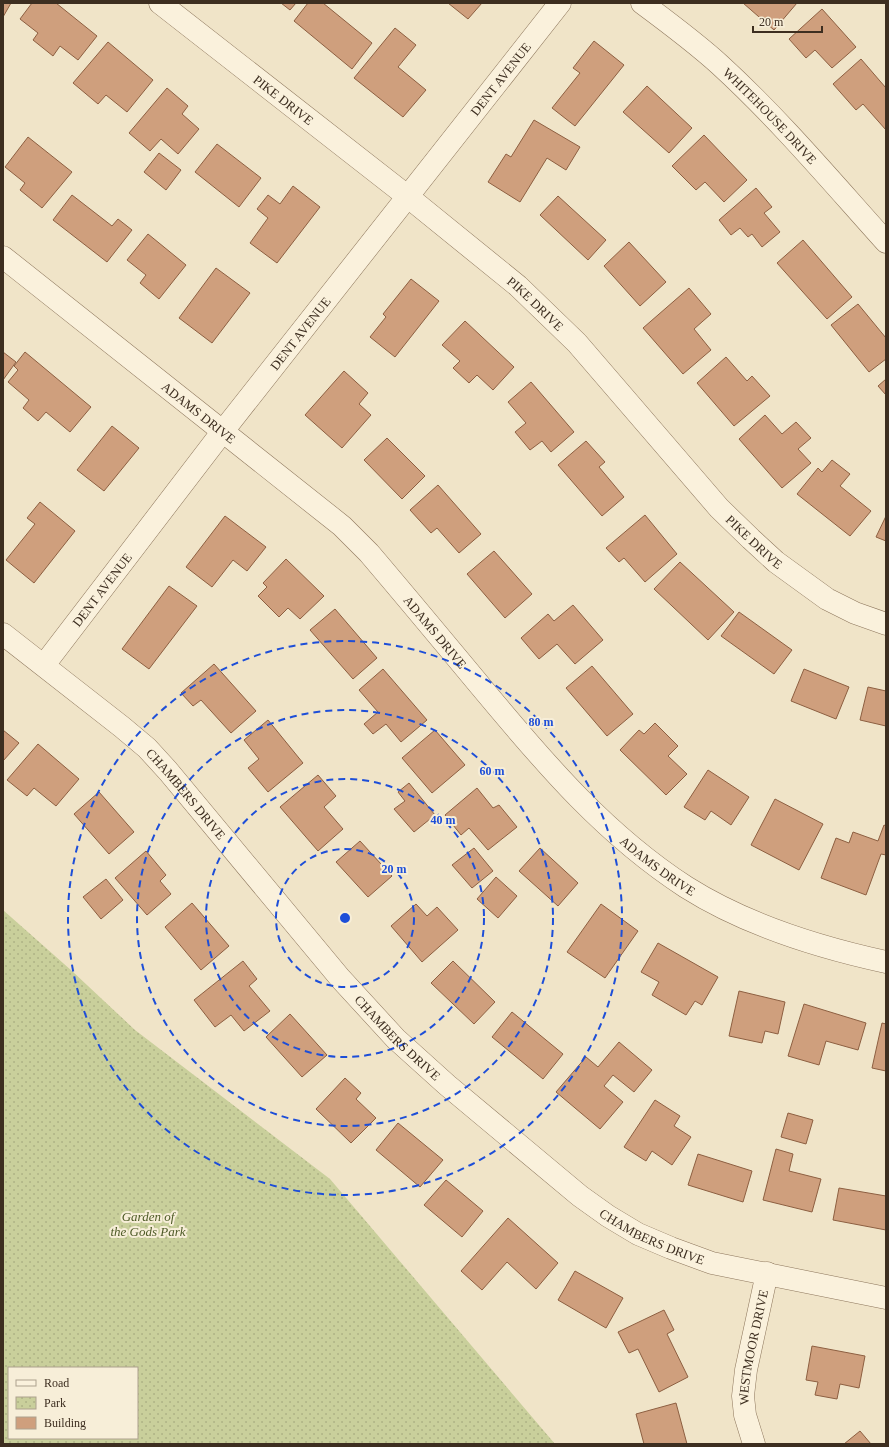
<svg xmlns="http://www.w3.org/2000/svg" width="889" height="1447" viewBox="0 0 889 1447" font-family="'Times New Roman',serif">
<style>
.park{fill:url(#park-dots);fill-rule:evenodd}
.building{fill:#cf9f7d;stroke:#8d5f41}
.lines{fill:none;stroke-linecap:round;stroke-linejoin:round}
.minor-casing{stroke:#8d765c;stroke-width:23}
.minor{stroke:#faf1dc;stroke-width:22}
.ring{fill:none;stroke:#1d4ed8;stroke-width:2;stroke-dasharray:7 5}
.labels{text-anchor:middle;dominant-baseline:central;stroke-width:4;stroke-linejoin:round;paint-order:stroke}
.street-label{font-size:13px;fill:#3d2e20;stroke:#f7eed8}
.park-label{font-size:13px;font-style:italic;fill:#4d5a26;stroke:#f7eed8}
.centre{fill:#1d4ed8;stroke:#f7eed8;stroke-width:2}
.ring-label{font-size:12px;text-anchor:middle;font-weight:bold;fill:#1d4ed8;stroke:#f7eed8;stroke-width:4;stroke-linejoin:round;paint-order:stroke}
</style>
<defs>
<pattern id="park-dots" width="8" height="8" patternUnits="userSpaceOnUse"><rect width="8" height="8" fill="#c9cf9b"/><path d="M2 2h.1M6 6h.1" fill="none" stroke="#aeb285" stroke-width="1.8" stroke-linecap="round"/></pattern>
</defs>
<rect width="100%" height="100%" fill="#f0e4c8"/>
<path class="park" d="M 3,910 L 72,971 L 135,1030 L 330,1179 L 555,1444 L 3,1444 ZM 9,1368 L 137,1368 L 137,1438 L 9,1438 Z"/>
<path class="building" d="M 3,3 L 11,3 L 3,17 Z
M 32,3 L 56,3 L 97,36 L 78,60 L 60,46 L 53,56 L 33,40 L 38,33 L 20,19 Z
M 281,3 L 296,3 L 290,10 Z
M 308,3 L 323,3 L 372,43 L 352,69 L 294,21 Z
M 448,3 L 482,3 L 468,19 Z
M 743,3 L 797,3 L 774,30 Z
M 822,9 L 856,47 L 832,68 L 815,50 L 806,58 L 789,39 Z
M 395,28 L 416,45 L 398,67 L 426,90 L 403,117 L 354,78 Z
M 594,41 L 624,65 L 575,126 L 552,108 L 580,73 L 573,68 Z
M 108,42 L 153,80 L 127,112 L 106,95 L 98,104 L 73,83 Z
M 861,59 L 886,88 L 886,130 L 863,104 L 856,110 L 833,84 Z
M 647,86 L 692,128 L 669,153 L 623,112 Z
M 167,88 L 188,106 L 182,114 L 199,129 L 178,154 L 161,139 L 150,151 L 129,133 Z
M 534,120 L 580,147 L 566,170 L 547,158 L 520,202 L 488,182 L 506,154 L 511,157 Z
M 704,135 L 747,180 L 724,202 L 705,182 L 696,190 L 672,166 Z
M 28,137 L 72,172 L 42,208 L 20,190 L 25,183 L 5,167 Z
M 217,144 L 261,178 L 239,207 L 195,172 Z
M 159,153 L 181,170 L 166,190 L 144,172 Z
M 293,186 L 320,207 L 277,263 L 250,243 L 268,218 L 257,209 L 268,195 L 280,204 Z
M 756,188 L 772,207 L 764,213 L 780,232 L 762,247 L 752,234 L 748,237 L 740,228 L 731,235 L 719,220 Z
M 72,195 L 112,226 L 118,219 L 132,230 L 107,262 L 53,220 Z
M 558,196 L 606,240 L 588,260 L 540,215 Z
M 148,234 L 186,265 L 159,299 L 140,283 L 146,275 L 127,260 Z
M 803,240 L 852,297 L 827,319 L 777,263 Z
M 629,242 L 666,282 L 640,306 L 604,266 Z
M 216,268 L 250,293 L 212,343 L 179,318 Z
M 411,279 L 439,301 L 395,357 L 370,337 L 386,317 L 383,314 Z
M 689,288 L 711,314 L 694,329 L 711,350 L 683,374 L 643,328 Z
M 858,304 L 886,338 L 886,359 L 869,372 L 831,325 Z
M 465,321 L 514,367 L 493,390 L 477,375 L 469,383 L 453,368 L 460,361 L 442,345 Z
M 3,352 L 16,362 L 3,380 Z
M 25,352 L 91,407 L 70,432 L 46,412 L 38,421 L 23,408 L 29,400 L 8,382 L 18,370 L 14,366 Z
M 726,357 L 747,381 L 752,376 L 770,396 L 734,426 L 697,383 Z
M 344,371 L 368,393 L 359,404 L 371,415 L 342,448 L 305,415 Z
M 886,379 L 886,395 L 878,386 Z
M 531,382 L 574,432 L 551,452 L 542,441 L 530,450 L 515,432 L 526,423 L 508,402 Z
M 765,415 L 782,434 L 796,422 L 811,438 L 798,449 L 811,463 L 782,488 L 739,439 Z
M 112,426 L 139,448 L 104,491 L 77,470 Z
M 387,438 L 425,476 L 402,499 L 364,460 Z
M 586,441 L 605,462 L 599,467 L 624,497 L 602,516 L 558,465 Z
M 832,460 L 850,474 L 840,486 L 871,511 L 850,536 L 797,494 L 818,468 L 822,472 Z
M 438,485 L 481,534 L 459,553 L 437,528 L 431,533 L 410,510 Z
M 40,502 L 75,531 L 34,583 L 6,560 L 35,524 L 27,518 Z
M 645,515 L 677,554 L 645,582 L 624,558 L 619,562 L 606,548 Z
M 225,516 L 266,547 L 247,571 L 233,560 L 212,587 L 186,567 Z
M 886,516 L 886,541 L 876,537 Z
M 494,551 L 532,594 L 505,618 L 467,574 Z
M 286,559 L 324,596 L 300,619 L 288,608 L 279,617 L 258,596 L 267,587 L 263,583 Z
M 680,562 L 734,612 L 708,640 L 654,589 Z
M 169,586 L 197,606 L 149,669 L 122,649 Z
M 573,605 L 603,640 L 575,664 L 557,644 L 539,659 L 521,638 L 548,614 L 554,621 Z
M 335,609 L 377,658 L 353,679 L 310,630 Z
M 739,612 L 792,650 L 774,674 L 721,636 Z
M 214,664 L 256,711 L 231,733 L 201,700 L 193,706 L 181,693 Z
M 592,666 L 633,714 L 607,736 L 566,688 Z
M 383,669 L 427,720 L 401,742 L 386,724 L 373,734 L 364,724 L 378,712 L 359,690 Z
M 804,669 L 849,687 L 836,719 L 791,701 Z
M 868,687 L 886,691 L 886,726 L 860,720 Z
M 268,720 L 303,763 L 268,792 L 248,768 L 259,759 L 244,740 Z
M 655,723 L 678,746 L 668,756 L 687,774 L 666,795 L 620,750 L 639,730 L 644,734 Z
M 3,730 L 19,743 L 3,761 Z
M 435,730 L 465,765 L 432,793 L 402,758 Z
M 38,744 L 79,779 L 56,806 L 34,788 L 27,796 L 7,780 Z
M 708,770 L 749,797 L 731,825 L 711,811 L 705,820 L 684,807 Z
M 318,775 L 336,796 L 324,807 L 343,829 L 318,851 L 280,807 Z
M 409,783 L 435,815 L 414,832 L 394,809 L 405,801 L 398,792 Z
M 477,788 L 493,808 L 499,805 L 517,827 L 488,850 L 469,828 L 461,835 L 445,815 Z
M 99,792 L 134,832 L 109,854 L 74,814 Z
M 775,799 L 823,824 L 799,870 L 751,845 Z
M 884,825 L 886,826 L 886,855 L 881,854 L 866,895 L 821,878 L 836,838 L 849,843 L 853,832 L 878,841 Z
M 360,841 L 392,876 L 368,897 L 336,862 Z
M 474,848 L 493,871 L 472,888 L 452,865 Z
M 540,848 L 578,883 L 558,906 L 519,871 Z
M 146,851 L 166,875 L 160,881 L 171,894 L 147,915 L 115,878 Z
M 496,877 L 517,896 L 498,918 L 477,899 Z
M 106,879 L 123,900 L 101,919 L 83,897 Z
M 192,903 L 229,946 L 201,970 L 165,927 Z
M 416,904 L 427,916 L 437,907 L 458,930 L 422,962 L 391,926 Z
M 601,904 L 638,931 L 605,978 L 567,952 Z
M 658,943 L 718,977 L 702,1005 L 695,1001 L 686,1015 L 652,995 L 659,982 L 641,972 Z
M 243,961 L 257,979 L 249,986 L 270,1011 L 244,1031 L 231,1015 L 215,1027 L 194,1000 Z
M 453,961 L 495,1002 L 474,1024 L 431,983 Z
M 739,991 L 785,1002 L 778,1034 L 765,1031 L 762,1043 L 729,1036 Z
M 804,1004 L 866,1023 L 858,1050 L 826,1041 L 819,1065 L 788,1056 Z
M 512,1012 L 563,1054 L 543,1079 L 492,1037 Z
M 290,1014 L 327,1055 L 302,1077 L 266,1037 Z
M 882,1023 L 886,1024 L 886,1071 L 872,1068 Z
M 619,1042 L 652,1070 L 634,1092 L 613,1075 L 604,1086 L 623,1102 L 600,1129 L 556,1092 L 586,1057 L 598,1067 Z
M 345,1078 L 361,1093 L 356,1099 L 376,1118 L 351,1143 L 316,1109 Z
M 655,1100 L 680,1116 L 674,1126 L 691,1137 L 672,1165 L 652,1151 L 646,1161 L 624,1147 Z
M 788,1113 L 813,1120 L 806,1144 L 781,1137 Z
M 398,1123 L 443,1160 L 420,1187 L 376,1150 Z
M 776,1149 L 793,1154 L 789,1171 L 821,1179 L 812,1212 L 763,1200 Z
M 698,1154 L 752,1171 L 743,1202 L 688,1185 Z
M 446,1180 L 483,1211 L 462,1237 L 424,1205 Z
M 839,1188 L 886,1196 L 886,1230 L 833,1220 Z
M 508,1218 L 558,1263 L 536,1289 L 507,1262 L 482,1290 L 461,1271 Z
M 575,1271 L 623,1298 L 606,1328 L 558,1300 Z
M 664,1310 L 674,1330 L 667,1334 L 688,1377 L 659,1392 L 638,1349 L 629,1353 L 618,1332 Z
M 812,1346 L 865,1356 L 859,1388 L 840,1384 L 837,1399 L 815,1395 L 818,1382 L 806,1380 Z
M 676,1403 L 687,1444 L 644,1444 L 636,1414 Z
M 860,1431 L 871,1444 L 844,1444 Z"/>
<g class="lines">
<g class="minor-casing">
<g id="minor">
<path id="s1" d="M 160,3 L 407,196 L 518,286 L 577,343 L 719,508 L 751,539 L 776,562 L 827,599 L 855,613 L 886,624"/>
<path id="s2" d="M 642,3 C 669,23 696,43 720,65 C 780,120 832,182 886,242"/>
<path id="s3" d="M 3,257 L 342,526 L 369,553 C 409,600 448,647 487,694 C 547,766 606,835 686,887 C 746,925 817,947 886,962"/>
<path id="s4" d="M 3,634 L 122,727 L 147,748 L 168,771 L 340,978 L 396,1039 L 447,1085 L 580,1196 L 608,1216 L 638,1234 L 671,1248 L 712,1263 L 886,1298"/>
<path id="s5" d="M 44,665 L 223,431 L 560,3"/>
<path id="s6" d="M 754,1444 L 745,1415 L 743,1396 L 746,1370 L 767,1273"/>
</g>
</g>
<use href="#minor" class="minor"/>
</g>
<g class="ring">
<circle cx="345" cy="918" r="69"/>
<circle cx="345" cy="918" r="139"/>
<circle cx="345" cy="918" r="208"/>
<circle cx="345" cy="918" r="277"/>
</g>
<g class="labels">
<g class="street-label">
<text stroke="none"><textPath href="#s5" startOffset="743">DENT AVENUE</textPath></text>
<text stroke="none"><textPath href="#s1" startOffset="157">PIKE DRIVE</textPath></text>
<text stroke="none"><textPath href="#s2" startOffset="171">WHITEHOUSE DRIVE</textPath></text>
<text stroke="none"><textPath href="#s1" startOffset="481">PIKE DRIVE</textPath></text>
<text stroke="none"><textPath href="#s5" startOffset="419">DENT AVENUE</textPath></text>
<text stroke="none"><textPath href="#s3" startOffset="250">ADAMS DRIVE</textPath></text>
<text stroke="none"><textPath href="#s1" startOffset="805">PIKE DRIVE</textPath></text>
<text stroke="none"><textPath href="#s5" startOffset="95">DENT AVENUE</textPath></text>
<text stroke="none"><textPath href="#s3" startOffset="574">ADAMS DRIVE</textPath></text>
<text stroke="none"><textPath href="#s4" startOffset="244">CHAMBERS DRIVE</textPath></text>
<text stroke="none"><textPath href="#s3" startOffset="898">ADAMS DRIVE</textPath></text>
<text stroke="none"><textPath href="#s4" startOffset="567">CHAMBERS DRIVE</textPath></text>
<text stroke="none"><textPath href="#s4" startOffset="892">CHAMBERS DRIVE</textPath></text>
<text stroke="none"><textPath href="#s6" startOffset="99">WESTMOOR DRIVE</textPath></text>
</g>
<g class="park-label">
<text x="148" y="1216">Garden of<tspan x="148" dy="15">the Gods Park</tspan></text>
</g>
</g>
<circle cx="345" cy="918" r="6" class="centre"/>
<g class="ring-label">
<text x="541" y="726">80 m</text>
<text x="492" y="775">60 m</text>
<text x="443" y="824">40 m</text>
<text x="394" y="873">20 m</text>
</g>
<rect width="889" height="1447" fill="none" stroke="#3d2e20" stroke-width="8"/>
<rect x="8" y="1367" width="130" height="72" fill="#f7eed8" stroke="#ada18e"/>
<rect x="16" y="1380" width="20" height="6" fill="#faf1dc" stroke="#ada18e"/>
<text x="44" y="1387" font-size="12" fill="#3d2e20">Road</text>
<rect x="16" y="1397" width="20" height="12" fill="url(#park-dots)" stroke="#ada18e"/>
<text x="44" y="1407" font-size="12" fill="#3d2e20">Park</text>
<rect x="16" y="1417" width="20" height="12" fill="#cf9f7d" stroke="#ada18e"/>
<text x="44" y="1427" font-size="12" fill="#3d2e20">Building</text>
<path d="M753 26v6h69v-6" fill="none" stroke="#3d2e20" stroke-width="2"/>
<text x="759" y="26" font-size="12" fill="#3d2e20" stroke="#f7eed8" stroke-width="3" paint-order="stroke">20 m</text>
</svg>
